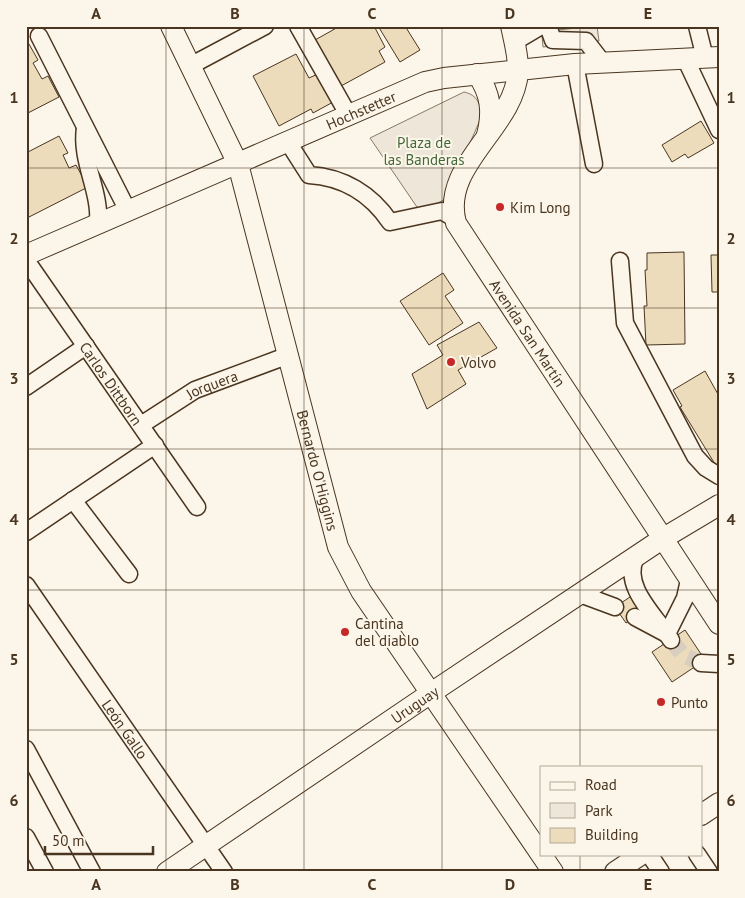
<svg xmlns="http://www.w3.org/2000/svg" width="745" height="898" viewBox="0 0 745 898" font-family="'PT Sans',sans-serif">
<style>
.green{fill:#ede6d9;stroke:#887966}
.parking{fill:#ede7d9;stroke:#887966}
.building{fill:#ecdcbc;stroke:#4a3520}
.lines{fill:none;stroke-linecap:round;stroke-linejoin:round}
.minor-tunnel{stroke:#d8cfc1;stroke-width:16;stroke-dasharray:16 8;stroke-linecap:butt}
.minor-casing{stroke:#4a3520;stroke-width:19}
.major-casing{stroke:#4a3520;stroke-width:22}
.minor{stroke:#fbf6e9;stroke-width:16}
.major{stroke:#fbf6e9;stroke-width:20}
.grid{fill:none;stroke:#4a3520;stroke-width:1;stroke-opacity:0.55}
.poi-dot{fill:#c62828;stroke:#fbf6e9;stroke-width:2}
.labels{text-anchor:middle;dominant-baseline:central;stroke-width:4;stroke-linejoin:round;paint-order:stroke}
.street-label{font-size:15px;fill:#4a3520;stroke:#fbf6e9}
.park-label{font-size:15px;fill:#436837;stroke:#fbf6e9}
.poi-label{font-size:15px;fill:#4a3520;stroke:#fbf6e9;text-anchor:start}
.neatline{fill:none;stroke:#4a3520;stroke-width:2}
.grid-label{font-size:16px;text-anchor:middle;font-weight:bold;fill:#4a3520}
</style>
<rect width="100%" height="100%" fill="#fbf6e9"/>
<path class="green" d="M 464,92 C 478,95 481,105 481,118 L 445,199 L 421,213 L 370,138 Z"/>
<path class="parking" d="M 541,26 L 557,30 L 597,26 L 599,41 L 543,47 Z"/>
<path class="building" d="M 340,26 L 374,26 L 385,47 L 379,51 L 385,62 L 341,86 L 315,40 Z
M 378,26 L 405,26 L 420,50 L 400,62 Z
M 29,44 L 38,60 L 33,63 L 42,79 L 48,76 L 59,97 L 26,114 L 26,45 Z
M 296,54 L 309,78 L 320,73 L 335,101 L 313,113 L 311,109 L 279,126 L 253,76 Z
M 701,121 L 714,143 L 688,158 L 685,154 L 672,162 L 662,145 Z
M 59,136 L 68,153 L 63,155 L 69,168 L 76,165 L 88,187 L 29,217 L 26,210 L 26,153 Z
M 684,252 L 685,344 L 646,345 L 644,306 L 647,306 L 645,270 L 647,270 L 647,253 Z
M 711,255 L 719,255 L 719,292 L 712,292 Z
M 443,273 L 454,290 L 445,296 L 463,323 L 429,345 L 400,301 Z
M 479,322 L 497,348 L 458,370 L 466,384 L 427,409 L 412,374 L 443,355 L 437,345 Z
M 705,371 L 719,396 L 718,469 L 680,407 L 682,406 L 673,390 Z
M 633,595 L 644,610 L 626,623 L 615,607 Z
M 685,630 L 705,660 L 672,682 L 652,652 Z"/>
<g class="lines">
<path class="minor-tunnel" d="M 671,640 L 683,655 L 701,663"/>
<g class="minor-casing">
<g id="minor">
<path d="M 298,26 L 349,116"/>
<path d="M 548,26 L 553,40 L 586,41 L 603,63"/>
<path d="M 697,26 L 705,58"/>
<path d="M 39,36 L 128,211"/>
<path d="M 514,42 L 541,26"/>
<path d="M 685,58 L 719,130"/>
<path d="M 575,64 L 594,164"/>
<path d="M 190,66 L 265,26"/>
<path d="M 85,128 C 80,161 101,191 98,224"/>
<path d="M 288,142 L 309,175 C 343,177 371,194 390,222 L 442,211 L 454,218"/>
<path id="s1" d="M 26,260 L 197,507"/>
<path d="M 620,261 L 625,323 L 695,456 L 706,468 L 719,476"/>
<path d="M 26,387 L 86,346"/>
<path id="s2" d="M 141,425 L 195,390 L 289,355"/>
<path d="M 73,500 L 129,574"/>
<path d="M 26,532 L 155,445"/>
<path d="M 636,557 C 621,586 656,616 671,640"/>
<path id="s3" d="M 26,585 L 224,872"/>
<path d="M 580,594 L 615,607"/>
<path d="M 635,617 L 665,633"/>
<path d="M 667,634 L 685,598 L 689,580"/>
<path d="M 701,663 L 719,664"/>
<path d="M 26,749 L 92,872"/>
<path d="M 26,837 L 45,872"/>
<path d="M 649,854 L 661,872"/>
<path d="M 697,854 L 709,872"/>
</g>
</g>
<g class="major-casing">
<g id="major">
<path id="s4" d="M 171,26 L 238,164 L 338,547 L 361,591 L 553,872"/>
<path id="s5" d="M 511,26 C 514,40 519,58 518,72 C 514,128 440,165 456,223 L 719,624"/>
<path d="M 477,74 C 491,94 493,112 487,135"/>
<path id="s6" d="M 26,255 L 425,82 L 444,78 L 575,64 L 719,57"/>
<path d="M 701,815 L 719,803"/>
<path id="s7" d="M 167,872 L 431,693 L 662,539 L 719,505"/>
<path d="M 615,872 L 642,854"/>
</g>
</g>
<use href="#minor" class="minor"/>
<use href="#major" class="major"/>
</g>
<path class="grid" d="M 166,26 L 166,872M 304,26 L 304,872M 442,26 L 442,872M 580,26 L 580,767M 26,168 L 719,168M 26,308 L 719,308M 26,449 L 719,449M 26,590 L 719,590M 26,730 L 719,730M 580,854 L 580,872"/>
<g class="poi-dot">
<circle cx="500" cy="207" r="5"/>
<circle cx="451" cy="362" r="5"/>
<circle cx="345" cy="632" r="5"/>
<circle cx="661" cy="702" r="5"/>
</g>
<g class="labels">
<g class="street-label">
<text stroke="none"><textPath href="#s6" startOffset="365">Hochstetter</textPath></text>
<text stroke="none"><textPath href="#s5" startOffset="346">Avenida San Martín</textPath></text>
<text stroke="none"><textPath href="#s1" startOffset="150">Carlos Dittborn</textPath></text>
<text stroke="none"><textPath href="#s2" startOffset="82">Jorquera</textPath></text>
<text stroke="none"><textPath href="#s4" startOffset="470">Bernardo O'Higgins</textPath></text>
<text stroke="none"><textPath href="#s7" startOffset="299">Uruguay</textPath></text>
<text stroke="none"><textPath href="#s3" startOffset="175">León Gallo</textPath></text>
</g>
<g class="park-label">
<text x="424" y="142">Plaza de<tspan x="424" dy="17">las Banderas</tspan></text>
</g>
<g class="poi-label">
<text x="510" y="207">Kim Long</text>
<text x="461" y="362">Volvo</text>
<text x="355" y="623">Cantina<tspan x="355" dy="17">del diablo</tspan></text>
<text x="671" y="702">Punto</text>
</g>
</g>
<rect width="745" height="898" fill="none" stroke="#fbf6e9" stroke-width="55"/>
<rect x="540" y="766" width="162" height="90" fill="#fbf6e9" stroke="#b4a999"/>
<rect x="550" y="782" width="25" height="8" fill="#fbf6e9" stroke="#b4a999"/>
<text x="585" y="790" font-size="15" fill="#4a3520">Road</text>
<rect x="550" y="803" width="25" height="15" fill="#ede6d9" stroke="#b4a999"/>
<text x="585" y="816" font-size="15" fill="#4a3520">Park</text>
<rect x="550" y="828" width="25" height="15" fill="#ecdcbc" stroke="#b4a999"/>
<text x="585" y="840" font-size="15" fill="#4a3520">Building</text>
<path d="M45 846v8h108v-8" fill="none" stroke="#4a3520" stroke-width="2.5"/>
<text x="52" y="846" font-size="15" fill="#4a3520" stroke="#fbf6e9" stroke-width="4" paint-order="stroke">50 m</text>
<rect x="28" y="28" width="690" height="842" class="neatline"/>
<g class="grid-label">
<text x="96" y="19">A</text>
<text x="235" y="19">B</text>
<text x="372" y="19">C</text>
<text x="510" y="19">D</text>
<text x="648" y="19">E</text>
<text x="14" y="103">1</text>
<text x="731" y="103">1</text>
<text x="14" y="244">2</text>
<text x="731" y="244">2</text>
<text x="14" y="384">3</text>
<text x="731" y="384">3</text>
<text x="14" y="525">4</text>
<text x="731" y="525">4</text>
<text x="14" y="665">5</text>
<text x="731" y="665">5</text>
<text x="14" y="806">6</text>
<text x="731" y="806">6</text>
<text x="96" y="890">A</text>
<text x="235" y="890">B</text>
<text x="372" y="890">C</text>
<text x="510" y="890">D</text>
<text x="648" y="890">E</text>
</g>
</svg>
